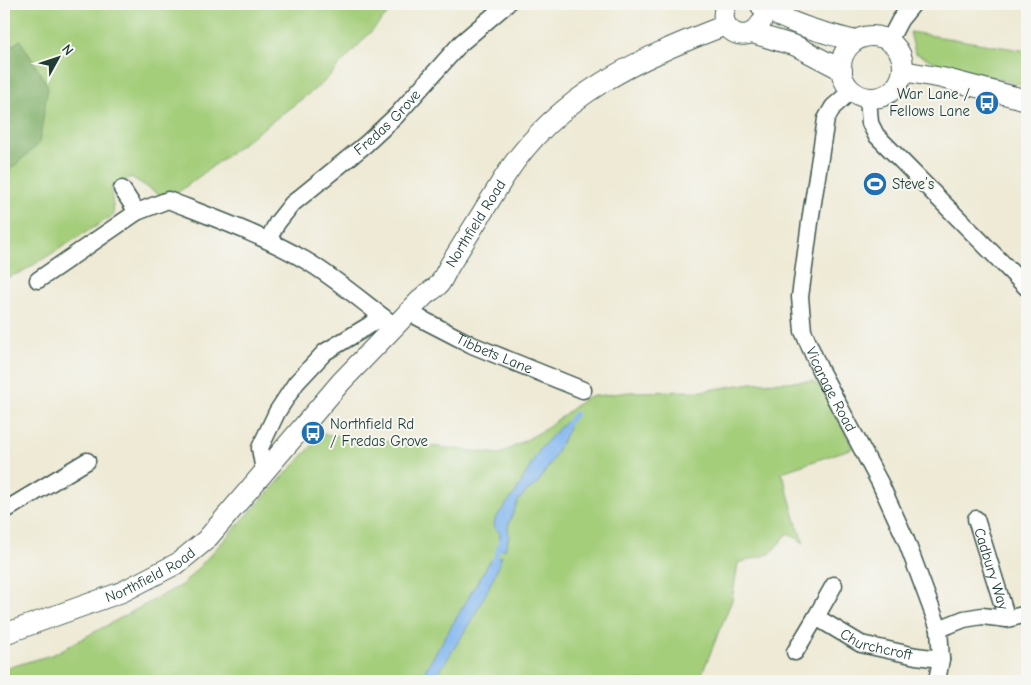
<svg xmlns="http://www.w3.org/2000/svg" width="1031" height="685" viewBox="0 0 1031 685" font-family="'Comic Neue',sans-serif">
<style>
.green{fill:#a4ce7a;stroke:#628657}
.forest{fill:#83b16a;stroke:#51774f}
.water{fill:#81b5ef;stroke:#507992}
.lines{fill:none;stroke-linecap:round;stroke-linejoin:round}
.stream{stroke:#81b5ef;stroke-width:4.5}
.minor-casing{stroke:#3e574c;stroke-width:19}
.tertiary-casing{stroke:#3e574c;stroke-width:22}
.minor{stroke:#fff;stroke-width:16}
.tertiary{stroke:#fff;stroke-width:20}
.labels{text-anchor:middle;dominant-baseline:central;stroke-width:4;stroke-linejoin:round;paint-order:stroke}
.poi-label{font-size:15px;fill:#1f3d34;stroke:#f6f6f2;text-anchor:start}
.street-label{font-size:15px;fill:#1f3d34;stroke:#f6f6f2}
</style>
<rect width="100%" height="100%" fill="#f6f6f2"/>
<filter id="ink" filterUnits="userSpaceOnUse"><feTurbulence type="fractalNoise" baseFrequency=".02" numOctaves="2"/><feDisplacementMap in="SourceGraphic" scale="10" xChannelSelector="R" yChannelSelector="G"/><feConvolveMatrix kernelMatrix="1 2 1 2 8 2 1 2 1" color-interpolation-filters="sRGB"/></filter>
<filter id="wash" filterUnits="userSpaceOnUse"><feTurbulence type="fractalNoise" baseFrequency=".0096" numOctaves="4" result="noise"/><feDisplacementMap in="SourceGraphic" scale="20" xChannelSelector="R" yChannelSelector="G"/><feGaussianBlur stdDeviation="1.12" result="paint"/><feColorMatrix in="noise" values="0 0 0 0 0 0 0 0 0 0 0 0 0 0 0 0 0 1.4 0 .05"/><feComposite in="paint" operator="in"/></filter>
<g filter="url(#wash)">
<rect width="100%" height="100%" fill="#eeead6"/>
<path class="green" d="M 4,4 L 397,4 L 323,83 L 168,200 L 131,177 L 111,189 L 114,215 L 22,272 L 6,278 L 4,282 Z
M 910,32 L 1027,51 L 1027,86 L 943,66 L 915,53 Z
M 814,381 L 823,391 L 853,448 L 782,472 L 797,525 L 804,543 L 788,533 L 770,554 L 738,563 L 732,600 L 699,681 L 4,681 L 4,669 L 54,654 L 183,584 L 323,434 L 500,454 L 544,430 L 587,397 L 629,392 L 702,391 L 751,383 Z"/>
<path class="forest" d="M 20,40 L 48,86 L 39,144 L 4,175 L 4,52 Z"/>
<path class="water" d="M 565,422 L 569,428 L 552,461 L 537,484 L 527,491 L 518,501 L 508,526 L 509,536 L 505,550 L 500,548 L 499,542 L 500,533 L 494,527 L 495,519 L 515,493 L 540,449 Z
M 502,556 C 486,601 459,641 433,681 L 419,681 L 490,561 Z"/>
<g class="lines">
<path class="stream" d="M 563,429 L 575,414
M 492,563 L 496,557 L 501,540"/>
</g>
</g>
<g filter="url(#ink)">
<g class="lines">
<g class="minor-casing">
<g id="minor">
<path d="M 889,41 L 900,20 L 913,4"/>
<path id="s1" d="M 852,90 L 833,107 L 826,119 L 811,215 L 800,297 L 803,331 L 820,370 L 880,483 L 906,540 L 939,629 L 941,659 L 937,681"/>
<path d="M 868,97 L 870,123 L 876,135 L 1027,288"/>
<path d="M 122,189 L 137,212"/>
<path id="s2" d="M 268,240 L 277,223 L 292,204 L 366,144 L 396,116 L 461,43 L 507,4"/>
<path d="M 38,280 L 137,212 L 168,200 C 214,218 262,235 305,260 C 337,279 365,304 395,326"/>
<path id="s3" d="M 408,312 L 472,345 L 583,390"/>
<path d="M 264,471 L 260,448 L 277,412 L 296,383 L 325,352 L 383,317"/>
<path d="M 4,511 L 87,461"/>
<path id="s4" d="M 976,519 L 1007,619"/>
<path id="s5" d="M 834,585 L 816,617 L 861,644 L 916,656 L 941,659"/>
<path d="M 939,629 L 964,619 L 982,616 L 1007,619 L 1027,614"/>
<path d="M 795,652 L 816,617"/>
</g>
</g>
<g class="tertiary-casing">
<g id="tertiary">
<path d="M 727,4 C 713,29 747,48 761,23"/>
<path d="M 761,6 C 792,25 820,32 855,41"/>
<path d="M 752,33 L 796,46 L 842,70"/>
<circle cx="872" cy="67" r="31"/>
<path d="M 903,71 L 942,78 L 1027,100"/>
<path id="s6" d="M 4,634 L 122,592 L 178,563 L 206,540 L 341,382 L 425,295 C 430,291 437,288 440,283 C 444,277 447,269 451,263 C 469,234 487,205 505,176 C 558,94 638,59 726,25"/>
</g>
</g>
<use href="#minor" class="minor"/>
<use href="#tertiary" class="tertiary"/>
</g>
</g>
<defs>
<g id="bus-disc" transform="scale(1.25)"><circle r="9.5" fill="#1f6fb2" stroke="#f6f6f2"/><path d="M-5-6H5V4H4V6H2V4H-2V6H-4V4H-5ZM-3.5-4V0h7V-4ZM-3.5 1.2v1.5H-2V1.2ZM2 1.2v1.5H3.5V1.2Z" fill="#fff"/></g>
<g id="stadium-disc" transform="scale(1.25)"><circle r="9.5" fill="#1f6fb2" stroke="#f6f6f2"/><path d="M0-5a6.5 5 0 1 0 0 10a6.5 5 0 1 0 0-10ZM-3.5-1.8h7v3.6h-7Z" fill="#fff"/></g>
</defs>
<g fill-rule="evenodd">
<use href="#bus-disc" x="987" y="103"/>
<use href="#stadium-disc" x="875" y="184"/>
<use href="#bus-disc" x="313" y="433"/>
</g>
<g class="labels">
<g class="poi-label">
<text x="970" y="94" text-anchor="end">War Lane /<tspan x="970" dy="17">Fellows Lane</tspan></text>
<text x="892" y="184">Steve’s</text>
<text x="330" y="424">Northfield Rd<tspan x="330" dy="17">/ Fredas Grove</tspan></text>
</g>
<g class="street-label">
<text stroke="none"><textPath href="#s2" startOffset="169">Fredas Grove</textPath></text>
<text stroke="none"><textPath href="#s6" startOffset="642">Northfield Road</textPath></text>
<text stroke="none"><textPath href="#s3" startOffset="96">Tibbets Lane</textPath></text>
<text stroke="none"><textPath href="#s1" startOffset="318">Vicarage Road</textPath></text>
<text stroke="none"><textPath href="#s4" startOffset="52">Cadbury Way</textPath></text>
<text stroke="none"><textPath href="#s6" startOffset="158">Northfield Road</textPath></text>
<text stroke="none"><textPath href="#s5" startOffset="104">Churchcroft</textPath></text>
</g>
</g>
<rect width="1031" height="685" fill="none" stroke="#f6f6f2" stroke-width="20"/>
<g transform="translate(58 58) rotate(50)" stroke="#f6f6f2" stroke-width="4" paint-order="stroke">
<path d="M0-4L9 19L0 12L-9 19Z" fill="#1f3d34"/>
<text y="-8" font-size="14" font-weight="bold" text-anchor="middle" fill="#1f3d34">N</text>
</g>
</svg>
